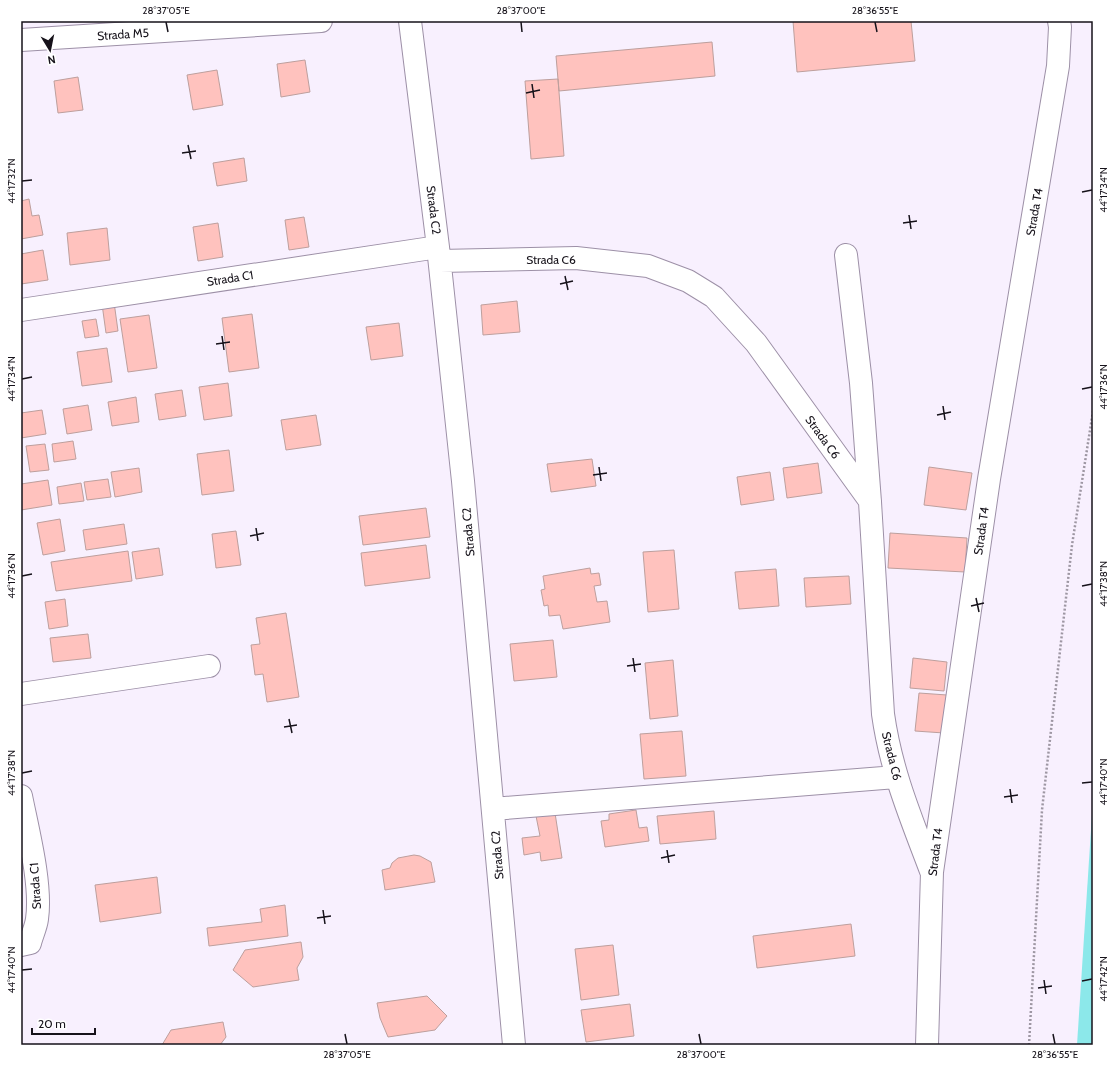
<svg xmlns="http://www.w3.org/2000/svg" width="1114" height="1066" viewBox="0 0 1114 1066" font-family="Cabin,sans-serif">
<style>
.water{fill:#8ce8ea}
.building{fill:#ffc2be;stroke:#bd9f9d}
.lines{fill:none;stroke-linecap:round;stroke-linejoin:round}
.minor-casing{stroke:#9d90a7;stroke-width:24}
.path{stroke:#9e97a3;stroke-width:2.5;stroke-dasharray:2 2;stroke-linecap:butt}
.minor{stroke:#fff;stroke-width:22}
.ticks{fill:none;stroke:#16121a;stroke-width:1.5}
.labels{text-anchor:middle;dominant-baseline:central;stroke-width:3;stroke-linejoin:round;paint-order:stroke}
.street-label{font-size:12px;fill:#16121a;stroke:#fff}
.neatline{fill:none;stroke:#16121a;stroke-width:1.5}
.ticks-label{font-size:10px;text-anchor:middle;fill:#16121a}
</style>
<rect width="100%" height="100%" fill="#f8f0fe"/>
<path class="water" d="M 1093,799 L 1093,1045 L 1077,1045 Z"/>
<path class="building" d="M 793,21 L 911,21 L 915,61 L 797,72 Z
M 712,42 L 715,76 L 559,91 L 556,56 Z
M 305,60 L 310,92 L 281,97 L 277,64 Z
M 217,70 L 223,105 L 193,110 L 187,75 Z
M 78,77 L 83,110 L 58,113 L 54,81 Z
M 558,79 L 564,156 L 531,159 L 525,81 Z
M 244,158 L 247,181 L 217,186 L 213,163 Z
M 29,199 L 32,216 L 39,215 L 43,235 L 21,239 L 21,201 Z
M 304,217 L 309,247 L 289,250 L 285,220 Z
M 218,223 L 223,257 L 198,261 L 193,227 Z
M 107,228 L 110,260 L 70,265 L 67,233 Z
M 43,250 L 48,280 L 21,284 L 21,254 Z
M 517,301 L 520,332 L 483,335 L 481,305 Z
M 114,302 L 118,331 L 106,333 L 102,304 Z
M 252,314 L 259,368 L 229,372 L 222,318 Z
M 149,315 L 157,368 L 128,372 L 120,319 Z
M 96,319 L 99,336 L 85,338 L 82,321 Z
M 399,323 L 403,356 L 371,360 L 366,327 Z
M 107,348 L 112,382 L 82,386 L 77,352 Z
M 228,383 L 232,416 L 204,420 L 199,387 Z
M 182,390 L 186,416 L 159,420 L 155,394 Z
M 136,397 L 139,422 L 112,426 L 108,402 Z
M 88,405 L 92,430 L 67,434 L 63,409 Z
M 42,410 L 46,434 L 21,438 L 21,413 Z
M 316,415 L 321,445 L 286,450 L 281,420 Z
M 73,441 L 76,459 L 54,462 L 52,444 Z
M 45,444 L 49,470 L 30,472 L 26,446 Z
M 229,450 L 234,491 L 202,495 L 197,454 Z
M 592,459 L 596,486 L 551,492 L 547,464 Z
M 818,463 L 822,493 L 787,498 L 783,468 Z
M 929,467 L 972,473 L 966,510 L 924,505 Z
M 139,468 L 142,492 L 115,497 L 111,472 Z
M 770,472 L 774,500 L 741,505 L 737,477 Z
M 108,479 L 111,497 L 87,500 L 84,482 Z
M 48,480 L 52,505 L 21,510 L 21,484 Z
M 81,483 L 84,501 L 59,504 L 57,487 Z
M 426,508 L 430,537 L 363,545 L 359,516 Z
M 60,519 L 65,551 L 43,555 L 37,523 Z
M 124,524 L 127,544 L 86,550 L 83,530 Z
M 236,531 L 241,565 L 216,568 L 212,534 Z
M 890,533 L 967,538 L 965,572 L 888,568 Z
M 426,545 L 430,578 L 365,586 L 361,553 Z
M 159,548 L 163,575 L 136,579 L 132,552 Z
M 674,550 L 679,609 L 648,612 L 643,552 Z
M 128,551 L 132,581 L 56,591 L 51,562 Z
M 590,568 L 591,574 L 599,573 L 601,585 L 594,586 L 597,602 L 607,601 L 610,622 L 563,629 L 560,615 L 549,616 L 548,605 L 544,606 L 541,590 L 545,589 L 543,576 Z
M 776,569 L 779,606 L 739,609 L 735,572 Z
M 849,576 L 851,604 L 806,607 L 804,578 Z
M 65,599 L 68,626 L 49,629 L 45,602 Z
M 286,613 L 299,697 L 267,702 L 263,674 L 255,675 L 251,645 L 260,644 L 256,618 Z
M 88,634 L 91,658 L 53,662 L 50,638 Z
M 553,640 L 557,677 L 514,681 L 510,644 Z
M 913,658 L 947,662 L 944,691 L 910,688 Z
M 673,660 L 678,716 L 650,719 L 645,663 Z
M 919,693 L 947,695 L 944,733 L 915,731 Z
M 682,731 L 686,776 L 644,779 L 640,734 Z
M 636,810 L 639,828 L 647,827 L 649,841 L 605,847 L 601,821 L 609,820 L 609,814 Z
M 714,811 L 716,839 L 660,844 L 657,816 Z
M 555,813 L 562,858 L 541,861 L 540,852 L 524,855 L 522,838 L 540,836 L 536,816 Z
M 414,855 L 420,856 L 431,862 L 435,882 L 385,890 L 382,870 L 390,868 L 392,863 L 398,858 Z
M 157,877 L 161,913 L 100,922 L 95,885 Z
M 285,905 L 288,936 L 209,946 L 207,928 L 262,922 L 260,909 Z
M 851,924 L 855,956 L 757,968 L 753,936 Z
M 301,942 L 303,957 L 297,968 L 299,980 L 253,987 L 233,970 L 245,950 Z
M 613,945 L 619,995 L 581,1000 L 575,949 Z
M 427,996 L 447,1016 L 435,1030 L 388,1037 L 380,1018 L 377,1003 Z
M 630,1004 L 634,1036 L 586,1042 L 581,1010 Z
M 223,1022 L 226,1037 L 220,1045 L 162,1045 L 171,1030 Z"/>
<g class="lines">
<g class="minor-casing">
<path id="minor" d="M 410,21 L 438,247 L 463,481 L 514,1045
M 21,40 L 321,21
M 846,255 L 861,383 L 870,502 L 883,714 C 891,771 911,818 931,871
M 440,261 L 576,258 L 648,266 L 688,281 L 714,297 L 756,343 L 870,501
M 21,310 L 438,247
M 21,694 L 209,666
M 21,796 C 28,831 42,885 37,919 C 36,927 32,935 30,943 L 21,945
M 493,809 L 896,777
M 927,1045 L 932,872 L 989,479 L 1058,66 L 1060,27 L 1059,21"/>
</g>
<path class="path" d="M 1029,1045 L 1042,810 L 1072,545 L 1093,411"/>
<use href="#minor" class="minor"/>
</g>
<path class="ticks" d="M 166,22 L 168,32M 521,22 L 522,32M 875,22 L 877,32M 532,84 L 534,98M 526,93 L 540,90M 188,145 L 191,159M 182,153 L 196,151M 22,181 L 32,180M 1082,192 L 1092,190M 909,215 L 911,229M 903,223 L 917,221M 565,276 L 568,290M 560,284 L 573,281M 222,336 L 224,350M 216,344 L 230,342M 22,379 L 32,377M 1082,389 L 1092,387M 943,406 L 945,420M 937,415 L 951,412M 599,467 L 601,481M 593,475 L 607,473M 256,528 L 258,541M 250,536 L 264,533M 22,576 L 32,574M 1082,586 L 1092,584M 976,598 L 979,612M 971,606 L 984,603M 633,658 L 635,672M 627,666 L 641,664M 289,719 L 292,733M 284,727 L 297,725M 22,773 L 32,771M 1082,783 L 1092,782M 1010,789 L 1012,803M 1004,797 L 1018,795M 667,850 L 669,863M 661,858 L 675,855M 323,910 L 325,924M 317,918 L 331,916M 22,970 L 32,969M 1044,980 L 1046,994M 1082,981 L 1092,979M 1038,988 L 1052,986M 345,1034 L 347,1044M 699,1034 L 701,1044M 1053,1034 L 1055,1044"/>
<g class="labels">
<g class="street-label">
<text transform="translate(123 34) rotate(-4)">Strada M5</text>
<text transform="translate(434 210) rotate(83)">Strada C2</text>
<text transform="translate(1034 212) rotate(-80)">Strada T4</text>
<text x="551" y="259">Strada C6</text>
<text transform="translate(230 278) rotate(-9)">Strada C1</text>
<text transform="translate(823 437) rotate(54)">Strada C6</text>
<text transform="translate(981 531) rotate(-82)">Strada T4</text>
<text transform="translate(468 532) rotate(-95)">Strada C2</text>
<text transform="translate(892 756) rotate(76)">Strada C6</text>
<text transform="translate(935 852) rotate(-83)">Strada T4</text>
<text transform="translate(497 855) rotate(-95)">Strada C2</text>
<text transform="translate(35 886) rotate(-94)">Strada C1</text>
</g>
</g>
<rect width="1114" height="1066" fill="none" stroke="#ffffff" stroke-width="44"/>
<g transform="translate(50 50) rotate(170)" stroke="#ffffff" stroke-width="3" paint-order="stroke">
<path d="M0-3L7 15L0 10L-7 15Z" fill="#16121a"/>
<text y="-6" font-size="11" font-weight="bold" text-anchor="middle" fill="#16121a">N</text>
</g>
<path d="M32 1028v6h63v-6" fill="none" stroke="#16121a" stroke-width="2"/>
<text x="38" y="1028" font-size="12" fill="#16121a" stroke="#ffffff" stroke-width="3" paint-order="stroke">20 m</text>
<rect x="22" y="22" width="1070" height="1022" class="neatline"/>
<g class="ticks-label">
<text x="166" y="14">28°37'05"E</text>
<text x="521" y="14">28°37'00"E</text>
<text x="875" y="14">28°36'55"E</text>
<text transform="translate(11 181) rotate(-90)" y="4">44°17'32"N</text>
<text transform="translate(1103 190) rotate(-90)" y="4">44°17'34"N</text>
<text transform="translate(11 379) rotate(-90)" y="4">44°17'34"N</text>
<text transform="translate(1103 387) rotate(-90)" y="4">44°17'36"N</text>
<text transform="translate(11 576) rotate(-90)" y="4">44°17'36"N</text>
<text transform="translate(1103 584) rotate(-90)" y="4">44°17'38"N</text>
<text transform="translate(11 773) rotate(-90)" y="4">44°17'38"N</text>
<text transform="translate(1103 782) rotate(-90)" y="4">44°17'40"N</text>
<text transform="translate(11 970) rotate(-90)" y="4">44°17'40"N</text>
<text transform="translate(1103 979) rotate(-90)" y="4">44°17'42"N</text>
<text x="347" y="1058">28°37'05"E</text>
<text x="701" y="1058">28°37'00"E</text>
<text x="1055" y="1058">28°36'55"E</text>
</g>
</svg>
